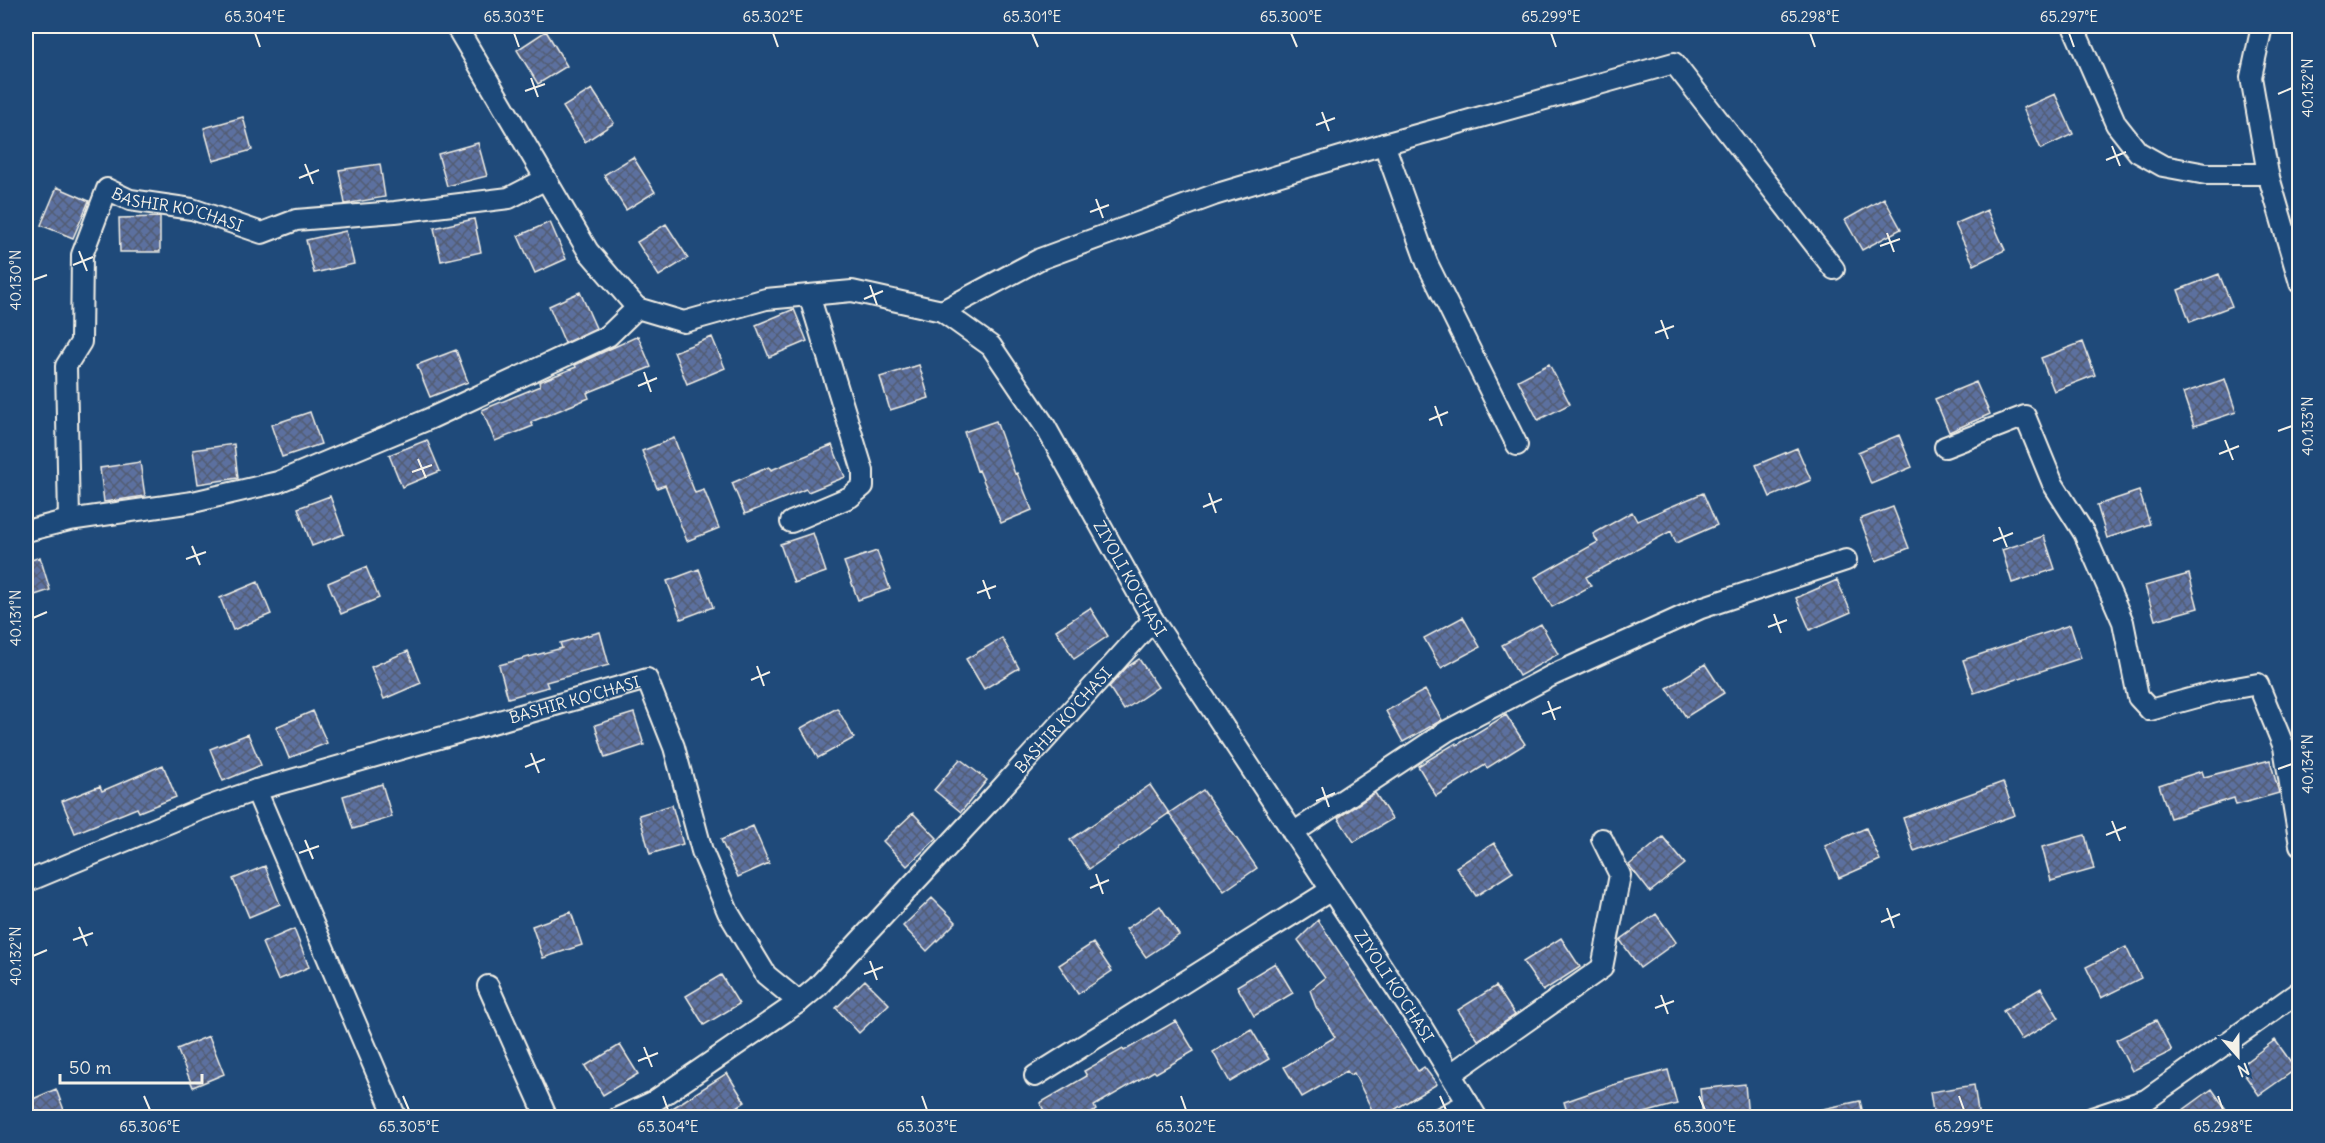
<svg xmlns="http://www.w3.org/2000/svg" width="2325" height="1143" viewBox="0 0 2325 1143" font-family="Delius,sans-serif">
<style>
.building{fill:url(#building-cross-hatch);stroke:#f4f1e8;stroke-width:1.5}
.lines{fill:none;stroke-linecap:round;stroke-linejoin:round}
.street-casing{stroke:#f4f1e8;stroke-width:24}
.street{stroke:#1f4a7a;stroke-width:20}
.ticks{fill:none;stroke:#f4f1e8;stroke-width:2}
.labels{text-anchor:middle;dominant-baseline:central;stroke-width:5;stroke-linejoin:round;paint-order:stroke}
.street-label{font-size:16px;fill:#f4f1e8;stroke:#1f4a7a}
.neatline{fill:none;stroke:#f4f1e8;stroke-width:2}
.ticks-label{font-size:15px;text-anchor:middle;fill:#f4f1e8}
</style>
<defs>
<pattern id="building-cross-hatch" width="8" height="8" patternUnits="userSpaceOnUse" patternTransform="scale(1.5)"><rect width="8" height="8" fill="#5c709f"/><path d="M0 0l8 8M0 8l8-8" fill="none" stroke="#525c72"/></pattern>
</defs>
<rect width="100%" height="100%" fill="#1f4a7a"/>
<filter id="ink" filterUnits="userSpaceOnUse"><feTurbulence type="fractalNoise" baseFrequency=".0167" numOctaves="2"/><feDisplacementMap in="SourceGraphic" scale="12" xChannelSelector="R" yChannelSelector="G"/><feConvolveMatrix kernelMatrix="1 2 1 2 8 2 1 2 1" color-interpolation-filters="sRGB"/></filter>
<g filter="url(#ink)">
<path class="building" d="M 546,31 L 567,66 L 538,84 L 517,50 Z
M 592,89 L 614,123 L 585,142 L 563,107 Z
M 2055,94 L 2073,134 L 2041,149 L 2023,108 Z
M 243,117 L 252,150 L 213,161 L 204,128 Z
M 478,143 L 487,176 L 447,186 L 438,154 Z
M 633,157 L 655,192 L 626,210 L 604,175 Z
M 380,164 L 385,197 L 345,204 L 339,170 Z
M 57,187 L 89,201 L 73,238 L 41,225 Z
M 1884,198 L 1901,229 L 1862,250 L 1845,220 Z
M 1987,210 L 2005,250 L 1974,265 L 1955,224 Z
M 160,217 L 160,252 L 120,252 L 119,218 Z
M 474,219 L 481,252 L 441,261 L 434,228 Z
M 550,222 L 566,259 L 535,273 L 518,236 Z
M 666,224 L 688,258 L 659,276 L 637,242 Z
M 346,231 L 354,264 L 314,273 L 306,240 Z
M 2219,274 L 2232,306 L 2190,322 L 2178,290 Z
M 580,292 L 596,328 L 565,343 L 549,306 Z
M 794,309 L 807,341 L 769,357 L 756,325 Z
M 638,336 L 651,367 L 587,393 L 589,398 L 531,422 L 533,426 L 495,441 L 482,410 L 540,386 L 539,382 L 576,367 L 575,365 Z
M 712,337 L 725,368 L 687,384 L 674,352 Z
M 2083,342 L 2095,375 L 2054,391 L 2041,358 Z
M 456,350 L 468,382 L 430,397 L 417,365 Z
M 1549,364 L 1570,404 L 1538,420 L 1518,380 Z
M 919,365 L 929,398 L 890,410 L 880,377 Z
M 2225,379 L 2236,412 L 2194,426 L 2183,393 Z
M 1976,382 L 1990,414 L 1949,432 L 1935,399 Z
M 310,412 L 321,444 L 282,457 L 271,425 Z
M 996,421 L 1015,474 L 1017,473 L 1032,510 L 1001,523 L 979,470 L 977,471 L 964,432 Z
M 1899,435 L 1912,467 L 1871,484 L 1858,452 Z
M 674,438 L 695,493 L 704,490 L 719,528 L 687,541 L 665,485 L 657,488 L 642,451 Z
M 427,440 L 440,471 L 402,487 L 389,455 Z
M 234,444 L 238,478 L 198,484 L 193,450 Z
M 832,445 L 845,477 L 808,492 L 806,489 L 745,514 L 732,483 L 769,467 L 771,470 Z
M 1797,448 L 1811,480 L 1770,497 L 1756,465 Z
M 140,462 L 145,496 L 104,502 L 100,468 Z
M 2139,491 L 2150,524 L 2107,538 L 2097,505 Z
M 1703,493 L 1717,525 L 1676,543 L 1671,531 L 1586,577 L 1591,586 L 1552,607 L 1535,577 L 1598,542 L 1593,534 L 1632,512 L 1637,521 Z
M 330,496 L 344,534 L 312,546 L 298,508 Z
M 1893,507 L 1909,548 L 1876,561 L 1860,519 Z
M 813,533 L 826,572 L 794,583 L 780,544 Z
M 2044,536 L 2055,569 L 2012,583 L 2002,550 Z
M 877,551 L 890,589 L 858,600 L 844,562 Z
M 40,557 L 50,590 L 26,598 L 26,562 Z
M 366,567 L 379,598 L 341,614 L 328,583 Z
M 699,569 L 713,607 L 681,619 L 667,581 Z
M 2189,574 L 2198,608 L 2155,620 L 2145,586 Z
M 1837,580 L 1851,612 L 1810,630 L 1796,598 Z
M 258,582 L 271,614 L 233,630 L 220,598 Z
M 1090,608 L 1108,636 L 1074,659 L 1056,630 Z
M 1463,617 L 1480,647 L 1441,668 L 1424,638 Z
M 1541,624 L 1558,654 L 1519,676 L 1502,645 Z
M 2070,625 L 2081,658 L 1974,693 L 1963,660 Z
M 600,632 L 609,665 L 546,682 L 548,687 L 508,698 L 499,665 L 562,648 L 560,643 Z
M 1002,638 L 1019,668 L 984,689 L 966,659 Z
M 408,651 L 421,683 L 384,699 L 371,667 Z
M 1139,659 L 1158,687 L 1124,710 L 1109,687 L 1127,667 Z
M 1705,664 L 1724,693 L 1686,717 L 1667,688 Z
M 1425,690 L 1442,720 L 1403,742 L 1386,711 Z
M 837,708 L 854,738 L 818,758 L 801,728 Z
M 313,711 L 327,743 L 289,758 L 276,727 Z
M 634,713 L 644,745 L 605,758 L 595,725 Z
M 1506,715 L 1525,744 L 1487,768 L 1485,765 L 1436,796 L 1418,766 L 1456,743 L 1457,745 Z
M 248,734 L 261,765 L 223,781 L 210,749 Z
M 960,759 L 987,780 L 961,812 L 934,790 Z
M 2270,760 L 2279,793 L 2236,805 L 2234,798 L 2170,818 L 2159,785 L 2202,771 L 2204,777 Z
M 163,765 L 176,797 L 139,812 L 137,808 L 75,833 L 62,801 L 100,786 L 102,791 Z
M 2003,782 L 2015,815 L 1914,851 L 1903,818 Z
M 382,784 L 392,817 L 353,829 L 343,796 Z
M 1150,785 L 1169,813 L 1089,869 L 1070,840 Z
M 1203,790 L 1257,868 L 1224,891 L 1169,813 Z
M 1375,793 L 1392,819 L 1354,842 L 1338,818 Z
M 672,805 L 683,844 L 650,854 L 639,815 Z
M 913,813 L 937,838 L 907,866 L 883,841 Z
M 753,826 L 769,863 L 738,877 L 721,840 Z
M 1866,828 L 1880,860 L 1839,878 L 1825,846 Z
M 2085,835 L 2094,869 L 2051,881 L 2042,847 Z
M 1663,837 L 1685,864 L 1650,892 L 1629,865 Z
M 1494,843 L 1513,872 L 1476,896 L 1456,867 Z
M 265,866 L 280,904 L 249,917 L 233,879 Z
M 932,898 L 956,922 L 927,951 L 903,926 Z
M 1160,906 L 1179,935 L 1146,957 L 1126,929 Z
M 571,912 L 582,945 L 543,958 L 532,926 Z
M 1656,914 L 1676,942 L 1640,968 L 1620,940 Z
M 1318,920 L 1418,1071 L 1424,1067 L 1437,1084 L 1381,1118 L 1376,1118 L 1354,1073 L 1350,1075 L 1347,1071 L 1302,1097 L 1284,1067 L 1335,1037 L 1316,1007 L 1310,990 L 1325,978 L 1298,940 Z
M 294,929 L 309,967 L 278,980 L 262,943 Z
M 1561,938 L 1580,967 L 1543,991 L 1523,962 Z
M 1093,943 L 1112,971 L 1078,994 L 1059,965 Z
M 2126,947 L 2141,978 L 2101,998 L 2086,967 Z
M 1275,963 L 1293,993 L 1254,1016 L 1237,986 Z
M 721,975 L 739,1004 L 704,1025 L 686,996 Z
M 865,980 L 889,1004 L 859,1033 L 836,1008 Z
M 1496,986 L 1515,1015 L 1478,1040 L 1458,1010 Z
M 2041,988 L 2059,1018 L 2021,1040 L 2003,1011 Z
M 2156,1020 L 2172,1051 L 2132,1071 L 2116,1040 Z
M 1176,1021 L 1194,1051 L 1156,1073 L 1154,1071 L 1094,1106 L 1096,1110 L 1084,1118 L 1048,1118 L 1040,1103 L 1087,1076 L 1084,1071 L 1123,1049 L 1124,1051 Z
M 1251,1029 L 1269,1059 L 1230,1082 L 1213,1052 Z
M 209,1036 L 224,1074 L 193,1087 L 177,1049 Z
M 2275,1040 L 2296,1069 L 2259,1095 L 2239,1067 Z
M 620,1045 L 638,1074 L 603,1095 L 585,1066 Z
M 1668,1070 L 1677,1104 L 1626,1118 L 1569,1118 L 1564,1102 L 1613,1085 Z
M 727,1073 L 745,1102 L 720,1118 L 657,1118 Z
M 1745,1084 L 1748,1118 L 1703,1118 L 1700,1089 Z
M 1974,1085 L 1979,1118 L 1934,1118 L 1930,1092 Z
M 56,1089 L 67,1118 L 30,1118 L 26,1102 Z
M 2212,1089 L 2232,1118 L 2172,1118 Z
M 1860,1101 L 1864,1118 L 1814,1118 L 1813,1111 Z"/>
<g class="lines">
<g class="street-casing">
<g id="street">
<path d="M 456,26 L 588,251 L 637,308"/>
<path d="M 2073,26 L 2116,124 L 2138,152 L 2163,166 L 2206,174 L 2268,174"/>
<path d="M 2262,26 L 2251,77 L 2268,174 L 2300,283"/>
<path d="M 1384,144 L 1427,263 L 1517,445"/>
<path id="s1" d="M 637,308 L 684,322 L 766,299 L 852,291 L 942,311 L 991,346 L 1045,426 L 1153,620 L 1421,1026 L 1477,1118"/>
<path d="M 942,311 L 1040,259 L 1214,195 L 1384,144 L 1674,63 L 1834,269"/>
<path d="M 1945,447 L 2025,416 L 2053,484 L 2084,533 L 2123,622 L 2138,697 L 2150,710 L 2219,691 L 2258,684 L 2284,747 L 2300,845"/>
<path id="s2" d="M 69,520 L 66,366 L 81,342 L 82,255 L 107,189 L 130,200 L 192,209 L 262,233 L 296,220 L 395,212 L 509,198 L 546,179"/>
<path d="M 791,522 L 850,497 L 863,486 L 863,471 L 809,295"/>
<path d="M 26,531 L 69,520 L 193,502 L 278,482 L 429,419 L 608,336 L 637,308"/>
<path d="M 256,790 L 396,1118"/>
<path d="M 1293,833 L 1447,731 L 1553,675 L 1701,608 L 1846,560"/>
<path id="s3" d="M 26,882 L 202,809 L 256,790 L 647,679 L 674,747 L 702,851 L 728,912 L 766,975 L 799,1002"/>
<path d="M 488,986 L 547,1118"/>
<path d="M 1451,1074 L 1602,968 L 1620,875 L 1602,839"/>
<path d="M 1035,1076 L 1331,890"/>
<path id="s4" d="M 618,1118 L 653,1102 L 799,1002 L 817,987 L 989,802 L 1153,620"/>
<path d="M 1440,1118 L 1468,1103"/>
<path d="M 2092,1118 L 2146,1100 L 2300,991"/>
</g>
</g>
<use href="#street" class="street"/>
</g>
</g>
<path class="ticks" d="M 255,33 L 260,47M 514,33 L 519,47M 773,33 L 778,47M 1032,33 L 1038,47M 1291,33 L 1297,47M 1551,33 L 1556,47M 1810,33 L 1815,47M 2069,33 L 2074,47M 531,78 L 538,97M 525,91 L 545,84M 2278,94 L 2292,88M 1322,112 L 1329,131M 1316,125 L 1335,118M 2112,146 L 2120,166M 2106,160 L 2126,152M 305,164 L 313,184M 299,178 L 319,170M 1096,199 L 1103,218M 1090,212 L 1109,205M 1887,233 L 1894,252M 1880,246 L 1900,239M 79,251 L 87,271M 73,265 L 93,257M 33,280 L 47,275M 870,285 L 877,305M 864,299 L 883,291M 1661,320 L 1668,339M 1655,333 L 1674,326M 644,372 L 651,392M 638,386 L 657,378M 1435,406 L 1442,426M 1429,420 L 1448,412M 2278,431 L 2292,426M 2225,440 L 2233,460M 2219,454 L 2239,446M 418,459 L 426,478M 412,472 L 432,465M 1209,493 L 1216,513M 1203,507 L 1222,499M 1999,527 L 2007,547M 1993,541 L 2013,533M 192,546 L 200,565M 186,559 L 206,552M 983,580 L 990,599M 977,593 L 996,586M 1774,614 L 1781,633M 33,618 L 47,612M 1768,627 L 1787,620M 757,666 L 764,686M 751,680 L 770,672M 1548,701 L 1555,720M 1542,714 L 1561,707M 531,753 L 539,773M 525,767 L 545,759M 2278,769 L 2292,764M 1322,787 L 1329,807M 1316,801 L 1335,793M 2112,821 L 2120,841M 2106,835 L 2126,827M 305,840 L 313,859M 299,853 L 319,846M 1096,874 L 1103,894M 1090,888 L 1109,880M 1887,908 L 1894,928M 1881,922 L 1900,914M 79,927 L 87,946M 73,940 L 93,933M 33,956 L 47,950M 870,961 L 877,980M 864,974 L 883,967M 1661,995 L 1668,1014M 1655,1008 L 1674,1001M 644,1047 L 652,1067M 638,1061 L 658,1053M 144,1096 L 150,1110M 403,1096 L 409,1110M 663,1096 L 668,1110M 922,1096 L 927,1110M 1181,1096 L 1186,1110M 1440,1096 L 1446,1110M 1699,1096 L 1705,1110M 1959,1096 L 1964,1110M 2218,1096 L 2223,1110"/>
<g class="labels">
<g class="street-label">
<text stroke="none"><textPath href="#s2" startOffset="414">BASHIR KO'CHASI</textPath></text>
<text stroke="none"><textPath href="#s1" startOffset="644">ZIYOLI KO'CHASI</textPath></text>
<text stroke="none"><textPath href="#s3" startOffset="579">BASHIR KO'CHASI</textPath></text>
<text stroke="none"><textPath href="#s4" startOffset="602">BASHIR KO'CHASI</textPath></text>
<text stroke="none"><textPath href="#s1" startOffset="1130">ZIYOLI KO'CHASI</textPath></text>
</g>
</g>
<rect width="2325" height="1143" fill="none" stroke="#1f4a7a" stroke-width="66"/>
<g transform="translate(2238 1056) rotate(159)" stroke="#1f4a7a" stroke-width="4.5" paint-order="stroke">
<path d="M0-4.5L10 22L0 15L-10 22Z" fill="#f4f1e8"/>
<text y="-9" font-size="16" font-weight="bold" text-anchor="middle" fill="#f4f1e8">N</text>
</g>
<path d="M60 1074v9h142v-9" fill="none" stroke="#f4f1e8" stroke-width="3"/>
<text x="69" y="1074" font-size="18" fill="#f4f1e8" stroke="#1f4a7a" stroke-width="4.5" paint-order="stroke">50 m</text>
<rect x="33" y="33" width="2259" height="1077" class="neatline"/>
<g class="ticks-label">
<text x="255" y="22">65.304°E</text>
<text x="514" y="22">65.303°E</text>
<text x="773" y="22">65.302°E</text>
<text x="1032" y="22">65.301°E</text>
<text x="1291" y="22">65.300°E</text>
<text x="1551" y="22">65.299°E</text>
<text x="1810" y="22">65.298°E</text>
<text x="2069" y="22">65.297°E</text>
<text transform="translate(2308 88) rotate(-90)" y="5">40.132°N</text>
<text transform="translate(16 280) rotate(-90)" y="5">40.130°N</text>
<text transform="translate(2308 426) rotate(-90)" y="5">40.133°N</text>
<text transform="translate(16 618) rotate(-90)" y="5">40.131°N</text>
<text transform="translate(2308 764) rotate(-90)" y="5">40.134°N</text>
<text transform="translate(16 956) rotate(-90)" y="5">40.132°N</text>
<text x="150" y="1132">65.306°E</text>
<text x="409" y="1132">65.305°E</text>
<text x="668" y="1132">65.304°E</text>
<text x="927" y="1132">65.303°E</text>
<text x="1186" y="1132">65.302°E</text>
<text x="1446" y="1132">65.301°E</text>
<text x="1705" y="1132">65.300°E</text>
<text x="1964" y="1132">65.299°E</text>
<text x="2223" y="1132">65.298°E</text>
</g>
</svg>
